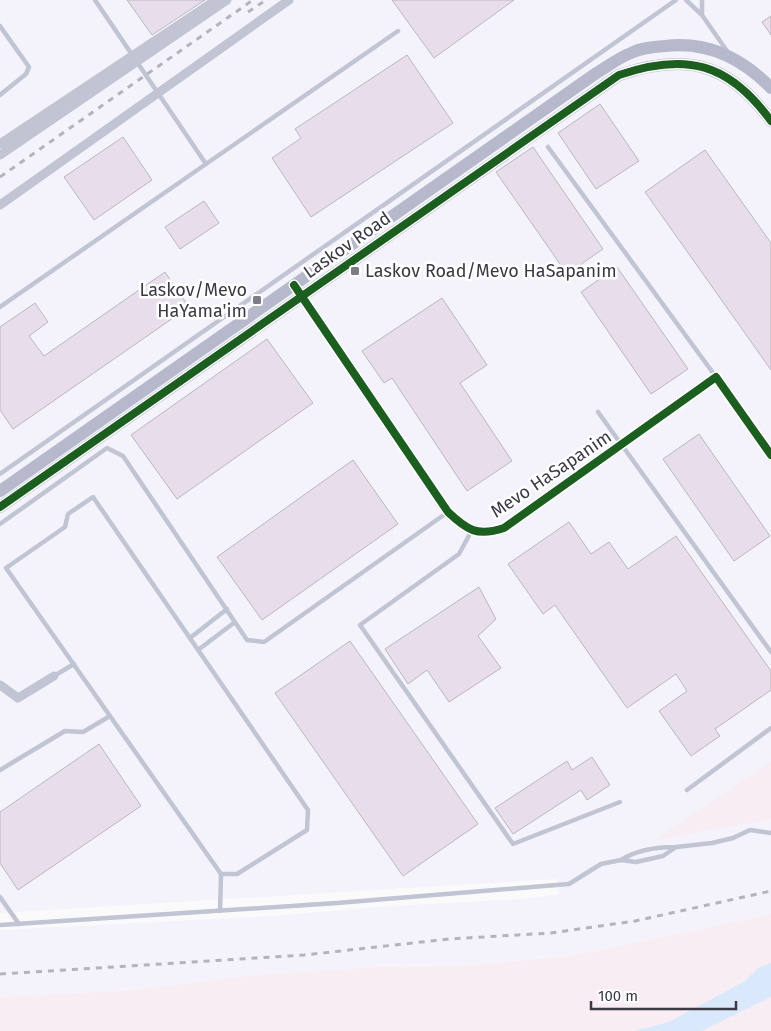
<svg xmlns="http://www.w3.org/2000/svg" width="771" height="1031" viewBox="0 0 771 1031" font-family="'Fira Sans',sans-serif">
<style>
.built{fill:#f4f3fc}
.green{fill:#f9edf4}
.water{fill:#d9e9fb}
.building{fill:#e8deeb;stroke:#bbb7bc}
.lines{fill:none;stroke-linecap:round;stroke-linejoin:round}
.lane{stroke:#c0c4d3;stroke-width:4.5}
.street{stroke:#c0c4d3;stroke-width:9}
.secondary{stroke:#b5b9cb;stroke-width:12}
.rail{stroke:#b2b4bd;stroke-width:3;stroke-dasharray:6 6;stroke-linecap:butt}
.cycleway-casing{stroke:#fff;stroke-width:11}
.cycleway{stroke:#1b5e20;stroke-width:8}
.poi-dot{fill:#7e7d85;stroke:#fff;stroke-width:2}
.labels{text-anchor:middle;dominant-baseline:central;stroke-width:5;stroke-linejoin:round;paint-order:stroke}
.street-label{font-size:18px;fill:#3c3946;stroke:#fff}
.poi-label{font-size:18px;fill:#3c3946;stroke:#fff;text-anchor:start}
</style>
<rect width="100%" height="100%" fill="#fafafa"/>
<path class="built" d="M 0,0 L 771,0 L 771,914 L 571,956 L 463,966 L 375,967 L 134,990 L 0,997 L 0,930 L 273,916 L 378,907 L 521,899 L 559,894 L 557,879 L 0,913 Z"/>
<path class="green" d="M 771,761 L 771,819 L 652,841 Z
M 771,914 L 771,1031 L 0,1031 L 0,997 L 134,990 L 258,975 L 375,967 L 463,966 L 571,956 Z"/>
<path class="water" d="M 771,963 L 771,997 L 702,1031 L 634,1031 L 669,1022 L 745,981 L 758,968 Z"/>
<path class="building" d="M 127,0 L 205,0 L 152,35 Z
M 392,0 L 514,0 L 434,58 Z
M 771,16 L 771,35 L 762,22 Z
M 407,55 L 453,123 L 311,217 L 272,158 L 301,138 L 295,129 Z
M 600,104 L 639,161 L 596,189 L 558,133 Z
M 123,137 L 152,180 L 94,220 L 64,177 Z
M 533,147 L 603,249 L 567,274 L 496,172 Z
M 705,150 L 771,243 L 771,370 L 645,192 Z
M 204,201 L 219,223 L 180,249 L 165,227 Z
M 617,267 L 688,369 L 651,394 L 581,292 Z
M 165,272 L 189,307 L 13,429 L 0,410 L 0,327 L 35,303 L 48,322 L 29,336 L 44,356 Z
M 442,298 L 487,365 L 460,383 L 512,461 L 467,491 L 392,378 L 384,383 L 362,351 Z
M 267,339 L 313,403 L 177,499 L 131,435 Z
M 699,434 L 770,536 L 734,561 L 663,459 Z
M 353,460 L 398,524 L 262,620 L 217,557 Z
M 569,522 L 591,554 L 609,542 L 628,569 L 676,536 L 771,671 L 771,690 L 715,729 L 720,736 L 691,756 L 659,711 L 687,691 L 676,674 L 627,708 L 555,605 L 543,614 L 508,564 Z
M 479,587 L 496,619 L 478,636 L 501,668 L 449,702 L 427,670 L 408,684 L 385,649 Z
M 350,641 L 478,824 L 403,876 L 275,693 Z
M 99,744 L 141,806 L 18,890 L 0,863 L 0,812 Z
M 592,757 L 610,785 L 587,800 L 581,790 L 513,834 L 495,808 L 567,761 L 572,770 Z"/>
<g class="lines">
<path class="lane" d="M 686,0 L 702,15 L 727,51
M 702,15 L 702,0
M 0,26 L 29,67 L 26,74 L 0,95
M 548,147 L 716,377
M 206,164 L 398,31
M 0,307 L 206,164 L 95,0
M 598,412 L 771,652
M 0,474 L 676,0
M 0,524 L 107,448 L 123,456 L 247,640 L 264,642 L 448,512
M 472,530 L 459,554 L 360,625 L 513,844 L 620,802
M 190,638 L 227,609
M 198,650 L 235,622
M 54,676 L 74,664
M 0,770 L 65,731 L 83,732 L 110,716
M 687,790 L 771,728
M 676,847 L 712,843 L 733,838 L 750,830 L 771,833
M 0,897 L 19,924
M 220,911 L 221,874 L 6,568 L 65,527 L 68,514 L 93,497 L 308,810 L 307,830 L 237,874 L 221,874
M 0,925 L 337,903 L 569,884 L 601,864 L 621,860 L 636,862 L 663,856 L 676,847 C 657,847 638,849 621,860"/>
<path class="street" d="M 0,144 L 216,0
M 0,155 L 227,0
M 0,205 L 289,0
M 294,285 L 448,512 C 467,530 477,537 504,528 L 716,377 L 771,455
M 0,685 L 18,698 L 54,676"/>
<path class="secondary" d="M 0,491 L 595,74 C 607,67 618,58 631,53 C 641,48 653,47 665,46 C 707,41 742,58 771,88
M 0,507 L 619,75 C 686,52 729,63 771,121"/>
<path class="rail" d="M 248,12 L 266,0
M 0,177 L 253,0
M 0,974 L 304,955 L 449,939 L 551,933 L 635,921 L 771,891"/>
<g class="cycleway-casing">
<path id="cycleway" d="M 294,285 L 448,512 C 467,530 477,537 504,528 L 716,377 L 771,455
M 0,507 L 619,75 C 686,52 729,63 771,121"/>
</g>
<use href="#cycleway" class="cycleway"/>
</g>
<g class="poi-dot">
<rect x="350" y="266" width="10" height="10" rx="2.5"/>
<rect x="252" y="295" width="10" height="10" rx="2.5"/>
</g>
<g class="labels">
<g class="street-label">
<text transform="translate(347 245) rotate(-35)">Laskov Road</text>
<text transform="translate(551 474) rotate(-34)">Mevo HaSapanim</text>
</g>
<g class="poi-label">
<text x="365" y="271">Laskov Road/Mevo HaSapanim</text>
<text x="247" y="290" text-anchor="end">Laskov/Mevo<tspan x="247" dy="21">HaYama'im</tspan></text>
</g>
</g>
<path d="M591 1001v8h145v-8" fill="none" stroke="#3c3946" stroke-width="2.5"/>
<text x="598" y="1001" font-size="15" fill="#3c3946" stroke="#ffffff" stroke-width="4" paint-order="stroke">100 m</text>
</svg>
